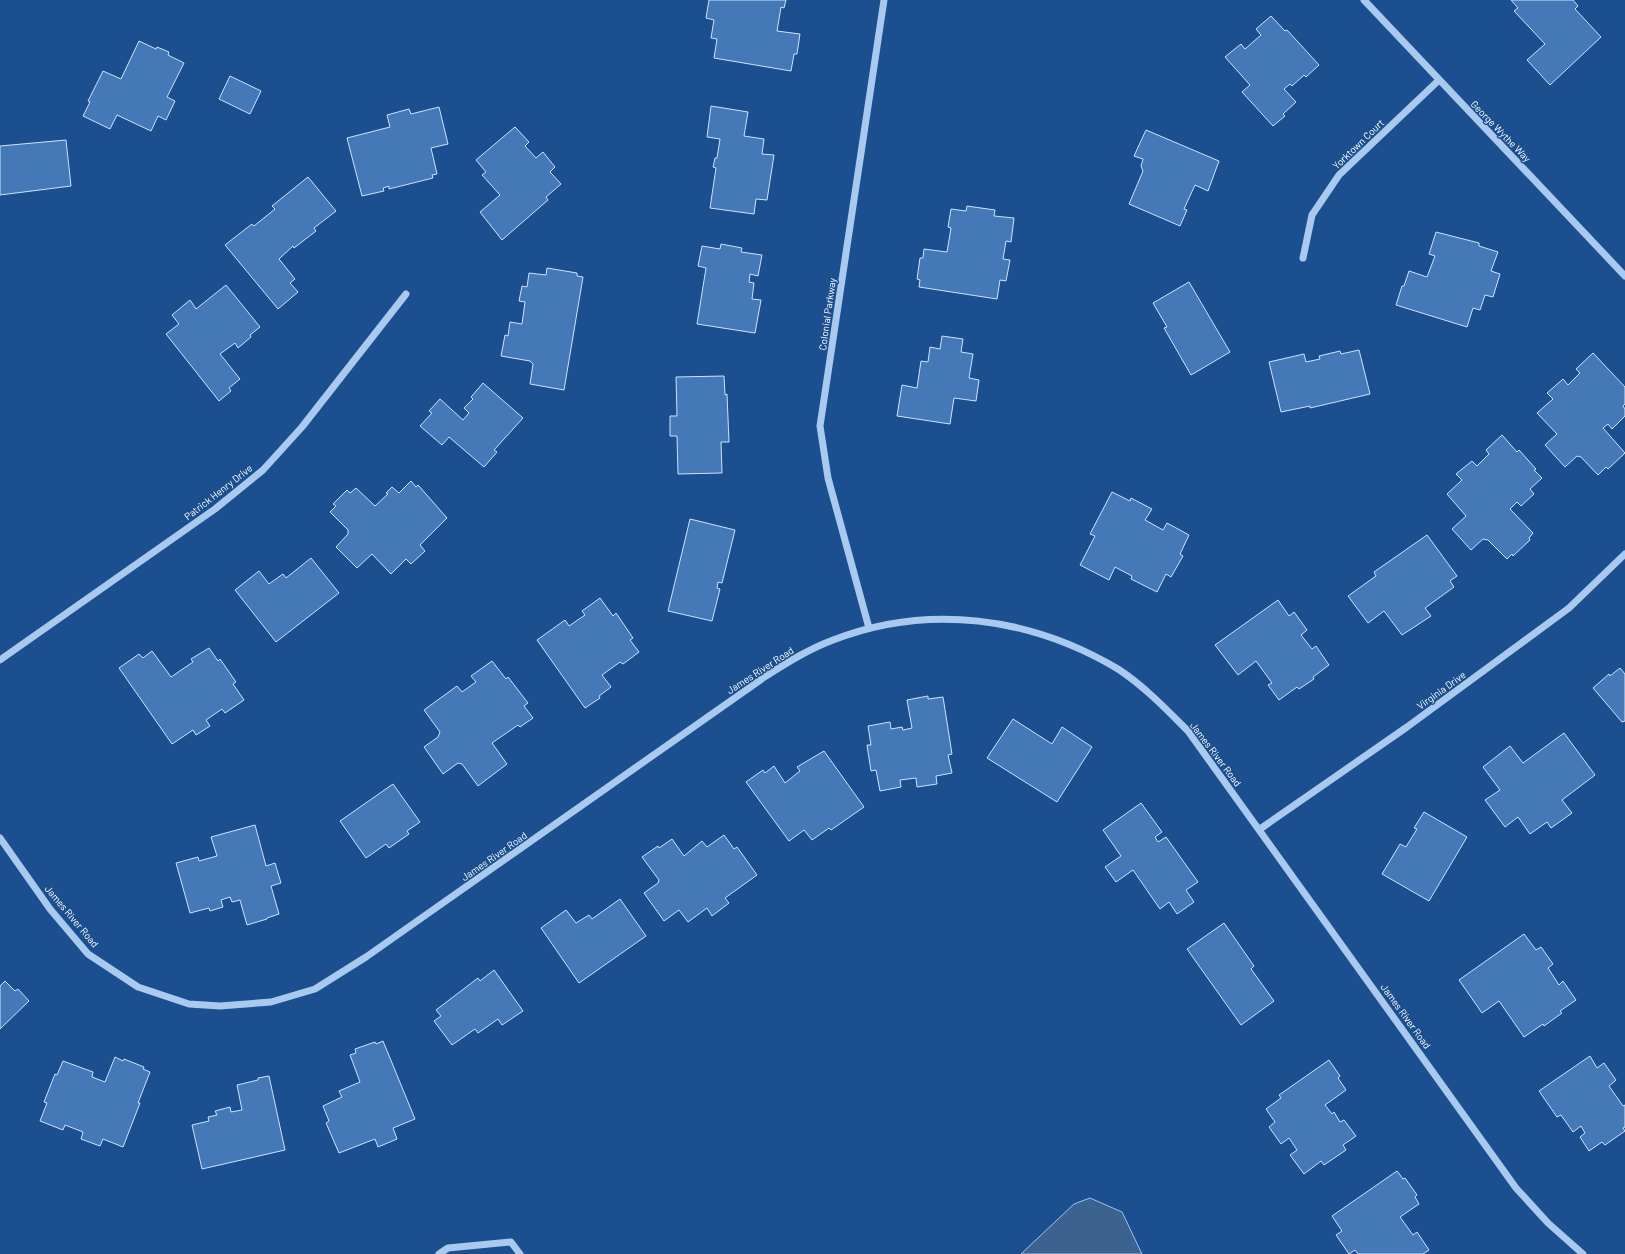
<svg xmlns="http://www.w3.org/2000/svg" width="1625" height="1254" viewBox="0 0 1625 1254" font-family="Barlow,sans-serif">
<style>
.water{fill:#3c6290;stroke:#9cc4f0}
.building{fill:#4478b7;stroke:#cfe3fa}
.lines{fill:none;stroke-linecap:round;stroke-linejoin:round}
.minor{stroke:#a9c9ee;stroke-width:7}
.labels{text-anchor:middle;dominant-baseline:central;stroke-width:3;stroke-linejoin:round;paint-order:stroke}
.street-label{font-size:10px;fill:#fff;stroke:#1b4f8f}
</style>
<rect width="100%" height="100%" fill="#1b4f8f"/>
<path class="water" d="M 1090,1198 L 1122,1212 L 1142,1254 L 1021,1254 L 1074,1204 Z"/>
<path class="building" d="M 709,0 L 786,0 L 784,8 L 781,7 L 777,31 L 800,34 L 797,54 L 794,54 L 791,71 L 714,58 L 717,39 L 711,38 L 714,20 L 706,18 Z
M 1511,0 L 1573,0 L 1578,6 L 1575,9 L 1601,37 L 1550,85 L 1527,60 L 1545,44 L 1514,11 L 1518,8 Z
M 1271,16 L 1285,31 L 1287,30 L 1319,65 L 1306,77 L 1304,75 L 1292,86 L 1290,84 L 1284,89 L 1296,102 L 1283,114 L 1285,116 L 1273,126 L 1242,92 L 1250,85 L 1225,57 L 1241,44 L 1245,49 L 1261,35 L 1256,29 Z
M 139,41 L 156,49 L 157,47 L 169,52 L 168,55 L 184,63 L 167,97 L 175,101 L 166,120 L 158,116 L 151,131 L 117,115 L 110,129 L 83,116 L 90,102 L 88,101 L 103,71 L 121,79 Z
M 230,76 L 261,91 L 250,114 L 219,99 Z
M 711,106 L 748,112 L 744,136 L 764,139 L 762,154 L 774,155 L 767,200 L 756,199 L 754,214 L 710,208 L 716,168 L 713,167 L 715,158 L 717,158 L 720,139 L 707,137 Z
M 439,107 L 448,144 L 431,148 L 437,174 L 432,175 L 433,178 L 389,189 L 389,186 L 383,188 L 384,191 L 362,196 L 347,138 L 390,127 L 387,115 L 409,109 L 411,114 Z
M 515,127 L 529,142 L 525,146 L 536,158 L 543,152 L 555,167 L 550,172 L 561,184 L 546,197 L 548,200 L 502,240 L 480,212 L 500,195 L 482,175 L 486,172 L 476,160 Z
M 1146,130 L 1219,161 L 1208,191 L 1195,185 L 1184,209 L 1187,210 L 1180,226 L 1129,204 L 1143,171 L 1141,166 L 1143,159 L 1134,156 Z
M 66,140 L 71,186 L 0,195 L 0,146 Z
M 308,177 L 336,211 L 314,228 L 316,231 L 294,248 L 293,246 L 279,259 L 295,279 L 290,283 L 298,292 L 278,309 L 225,245 L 252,224 L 254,226 L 275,209 L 272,206 Z
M 967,206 L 995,210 L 994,216 L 1014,218 L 1011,242 L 1006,241 L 1003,259 L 1010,260 L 1006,281 L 1000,280 L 997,299 L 919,287 L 920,280 L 917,279 L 920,258 L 923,258 L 924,249 L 947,252 L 951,228 L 948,227 L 951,209 L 966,211 Z
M 1436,232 L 1479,243 L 1479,246 L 1498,252 L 1491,271 L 1500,274 L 1493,297 L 1485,295 L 1480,310 L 1473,308 L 1467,327 L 1396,305 L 1402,286 L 1404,286 L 1409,271 L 1427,277 L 1435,256 L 1429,254 Z
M 721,244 L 742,248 L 741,252 L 762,255 L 758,276 L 750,274 L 749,282 L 754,283 L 752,299 L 761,300 L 755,333 L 697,324 L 706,268 L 698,266 L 702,246 L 720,249 Z
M 547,268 L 577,273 L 577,276 L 583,277 L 564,390 L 530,384 L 533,364 L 530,361 L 501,356 L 505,335 L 508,336 L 510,322 L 522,324 L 525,302 L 519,301 L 522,286 L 527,287 L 529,273 L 546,275 Z
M 1189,282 L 1230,352 L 1191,375 L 1164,328 L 1167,327 L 1153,303 Z
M 226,285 L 260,327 L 250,335 L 251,337 L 238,348 L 235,343 L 220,354 L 240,379 L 229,388 L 231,391 L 219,401 L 166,334 L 179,324 L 172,315 L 190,300 L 196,309 Z
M 942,336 L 963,339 L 961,352 L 973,354 L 969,378 L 979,380 L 976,401 L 954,398 L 950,424 L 897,416 L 902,385 L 917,388 L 921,361 L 928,362 L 930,347 L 940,349 Z
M 1359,350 L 1370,394 L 1310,408 L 1310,406 L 1281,412 L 1269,362 L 1304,354 L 1306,362 L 1320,359 L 1319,356 L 1340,351 L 1341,354 Z
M 1593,353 L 1625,387 L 1625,404 L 1623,406 L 1625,409 L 1625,416 L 1612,429 L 1608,424 L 1603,428 L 1625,453 L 1608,469 L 1606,467 L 1598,475 L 1581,457 L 1577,456 L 1565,467 L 1545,445 L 1557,434 L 1537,413 L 1553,399 L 1547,393 L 1563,379 L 1568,385 L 1580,373 L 1576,369 Z
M 724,376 L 725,395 L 727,394 L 729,442 L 721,442 L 722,473 L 678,474 L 677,436 L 670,436 L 670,416 L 677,416 L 676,377 Z
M 483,383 L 523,418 L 494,450 L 497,452 L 484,467 L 449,437 L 442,445 L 420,426 L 432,413 L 429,411 L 440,399 L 463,420 L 469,413 L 464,408 L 473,399 L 471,397 Z
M 1502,435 L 1517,452 L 1519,450 L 1536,469 L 1534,470 L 1542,478 L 1530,489 L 1534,494 L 1521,506 L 1517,502 L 1510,509 L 1533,533 L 1529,538 L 1530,540 L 1513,556 L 1512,554 L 1507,559 L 1488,540 L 1483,539 L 1471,550 L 1452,529 L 1466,516 L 1447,494 L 1462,480 L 1456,474 L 1472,461 L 1477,466 L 1489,454 L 1486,450 Z
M 411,481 L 416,487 L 418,485 L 447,518 L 420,545 L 425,551 L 411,564 L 406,559 L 391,574 L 372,554 L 357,568 L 336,547 L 348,534 L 348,530 L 330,512 L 336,506 L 333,504 L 347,490 L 350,493 L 356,488 L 375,506 L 388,494 L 386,493 L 392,487 L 399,493 Z
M 1112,492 L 1130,501 L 1131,498 L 1152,509 L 1145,520 L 1163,530 L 1167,523 L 1189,535 L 1180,554 L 1183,556 L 1171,577 L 1166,574 L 1157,592 L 1131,579 L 1132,576 L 1115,567 L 1109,580 L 1080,565 L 1095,536 L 1090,534 Z
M 690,519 L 735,530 L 722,583 L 718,582 L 717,588 L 720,589 L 712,621 L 668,611 Z
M 1427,535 L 1457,576 L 1450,581 L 1454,587 L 1425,608 L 1431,616 L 1402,635 L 1384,611 L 1368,623 L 1348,596 L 1376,576 L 1374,572 Z
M 311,558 L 339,593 L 276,642 L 235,590 L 259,571 L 269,584 L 283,574 L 286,578 Z
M 600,598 L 613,616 L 616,613 L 633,638 L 630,640 L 639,652 L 623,664 L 620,662 L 602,675 L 611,687 L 599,696 L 600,698 L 585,708 L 537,640 L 565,620 L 569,626 L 585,615 L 582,611 Z
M 1278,600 L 1289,616 L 1294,612 L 1307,630 L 1301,635 L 1312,649 L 1316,646 L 1329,665 L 1313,677 L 1314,679 L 1299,689 L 1297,687 L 1279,700 L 1268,685 L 1272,683 L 1256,661 L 1238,675 L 1215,645 Z
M 209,648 L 218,661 L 220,659 L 236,682 L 233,684 L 244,700 L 225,713 L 222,709 L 206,720 L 210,726 L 196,735 L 193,730 L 172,744 L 119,668 L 139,654 L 143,658 L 152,651 L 171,677 L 193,662 L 191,659 Z
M 492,661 L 506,679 L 508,677 L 528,703 L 524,706 L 533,718 L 520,727 L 518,725 L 492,743 L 507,764 L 478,786 L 462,764 L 458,763 L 443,774 L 424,747 L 438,737 L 440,732 L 424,710 L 457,686 L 462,692 L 476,682 L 471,676 Z
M 1620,668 L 1625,674 L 1625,721 L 1622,722 L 1593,688 L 1609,674 L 1610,676 Z
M 928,696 L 928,699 L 943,697 L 952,754 L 948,755 L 952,773 L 936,776 L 937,784 L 917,787 L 916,778 L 900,780 L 901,787 L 880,791 L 876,770 L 871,771 L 867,745 L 871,745 L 868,726 L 890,722 L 891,729 L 902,727 L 903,730 L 912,728 L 907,700 Z
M 1013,719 L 1052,744 L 1062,727 L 1092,747 L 1057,802 L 987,758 Z
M 1564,733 L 1595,775 L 1562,800 L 1572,813 L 1551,828 L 1547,822 L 1530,834 L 1518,817 L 1505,827 L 1485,800 L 1500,790 L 1483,767 L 1510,746 L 1523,763 Z
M 824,751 L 864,807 L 831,830 L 829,828 L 812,840 L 804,830 L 789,841 L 746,782 L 763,770 L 765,773 L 774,766 L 785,783 L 800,771 L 797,767 Z
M 393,784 L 420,822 L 407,831 L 409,834 L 389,848 L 386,844 L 366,858 L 340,821 Z
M 1141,803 L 1162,832 L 1155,837 L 1158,842 L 1166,837 L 1198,882 L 1186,890 L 1194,902 L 1177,914 L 1169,902 L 1160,909 L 1133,870 L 1116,882 L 1105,867 L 1121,856 L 1103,830 Z
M 1424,812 L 1467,837 L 1429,901 L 1382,874 L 1400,844 L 1406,847 L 1417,829 L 1414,828 Z
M 255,825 L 266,866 L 275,863 L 281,883 L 271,886 L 279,914 L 267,918 L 267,919 L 247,925 L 240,900 L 232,902 L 230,897 L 221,900 L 223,907 L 210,911 L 209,908 L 190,913 L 176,863 L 198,857 L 199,861 L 217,856 L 211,837 Z
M 724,835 L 734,849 L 737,847 L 757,875 L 725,898 L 729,903 L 712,916 L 707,908 L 688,922 L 679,910 L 664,921 L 644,893 L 658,883 L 659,880 L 642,857 L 658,846 L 659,848 L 672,839 L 684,856 L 702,841 L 707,847 Z
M 620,899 L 646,936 L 579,983 L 541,928 L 566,910 L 576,923 L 589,915 L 592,919 Z
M 1224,923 L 1254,966 L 1251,969 L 1274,1001 L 1241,1025 L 1187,949 Z
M 1524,934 L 1536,950 L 1541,947 L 1553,964 L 1548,968 L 1559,985 L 1563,981 L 1576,1000 L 1560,1011 L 1562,1013 L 1544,1026 L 1543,1024 L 1524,1037 L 1499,1001 L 1482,1013 L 1459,980 Z
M 494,970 L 523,1011 L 502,1025 L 498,1019 L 478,1033 L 475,1029 L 452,1045 L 434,1021 L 441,1016 L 436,1010 L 478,978 L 480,981 Z
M 5,981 L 15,991 L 18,989 L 29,1001 L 0,1029 L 0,986 Z
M 383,1041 L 415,1119 L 393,1128 L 397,1139 L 378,1147 L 375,1139 L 339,1153 L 326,1123 L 329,1121 L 323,1106 L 342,1097 L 339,1091 L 360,1082 L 350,1055 L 356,1053 L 355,1049 L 375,1042 L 376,1044 Z
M 1590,1056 L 1597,1068 L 1604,1063 L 1616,1080 L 1609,1086 L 1623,1106 L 1625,1105 L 1625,1127 L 1623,1128 L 1625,1131 L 1605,1145 L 1602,1142 L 1589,1151 L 1580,1137 L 1585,1133 L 1581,1126 L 1573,1132 L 1561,1115 L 1557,1117 L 1539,1091 Z
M 115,1057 L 123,1061 L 124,1059 L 144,1067 L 143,1069 L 150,1072 L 138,1103 L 140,1103 L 123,1147 L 103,1139 L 100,1146 L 81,1139 L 83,1132 L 65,1125 L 63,1130 L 40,1121 L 47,1103 L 44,1102 L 55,1074 L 57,1075 L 63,1061 L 93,1072 L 92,1077 L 105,1082 Z
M 1329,1060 L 1340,1076 L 1338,1078 L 1346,1090 L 1325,1105 L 1332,1114 L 1334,1112 L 1340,1122 L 1344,1120 L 1356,1136 L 1343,1145 L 1346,1150 L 1324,1165 L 1321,1161 L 1304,1174 L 1290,1155 L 1297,1150 L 1289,1138 L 1281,1144 L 1269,1127 L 1275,1122 L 1266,1109 L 1281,1098 L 1279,1095 Z
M 269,1076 L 285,1150 L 202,1169 L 192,1125 L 209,1121 L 208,1117 L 217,1115 L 215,1111 L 230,1107 L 231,1112 L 242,1110 L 237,1085 L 258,1080 L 258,1078 Z
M 1397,1171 L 1403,1179 L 1405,1178 L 1417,1195 L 1415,1197 L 1419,1204 L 1400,1217 L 1413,1235 L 1417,1232 L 1429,1250 L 1423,1254 L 1358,1254 L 1355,1250 L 1349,1254 L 1336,1235 L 1342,1231 L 1332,1216 Z"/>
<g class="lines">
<path class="minor" d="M 1364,0 L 1625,276
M 1303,258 L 1312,215 L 1339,175 L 1439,80
M 869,628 L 828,478 L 820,426 L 884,0
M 0,660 L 215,509 L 263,470 L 302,427 L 406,294
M 1260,829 L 1407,727 L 1569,608 L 1625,554
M 0,838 L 50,909 L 88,954 L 138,987 L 189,1004 L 220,1006 L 271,1002 L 315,989 L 366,957 L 766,676 C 788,662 809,649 833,640 C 928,603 1031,617 1118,669 C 1144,686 1166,709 1188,731 L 1516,1188 L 1548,1223 L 1583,1254
M 439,1254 L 448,1248 L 511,1242 L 520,1254"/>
</g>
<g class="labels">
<g class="street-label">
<text transform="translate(1501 131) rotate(46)">George Wythe Way</text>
<text transform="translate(1358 144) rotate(-44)">Yorktown Court</text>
<text transform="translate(827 314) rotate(-82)">Colonial Parkway</text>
<text transform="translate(218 492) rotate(-38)">Patrick Henry Drive</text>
<text transform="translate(760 670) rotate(-33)">James River Road</text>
<text transform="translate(1441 690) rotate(-36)">Virginia Drive</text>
<text transform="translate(1216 754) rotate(53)">James River Road</text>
<text transform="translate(494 856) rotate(-35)">James River Road</text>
<text transform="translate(72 916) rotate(50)">James River Road</text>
<text transform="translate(1406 1016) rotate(54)">James River Road</text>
</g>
</g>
</svg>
